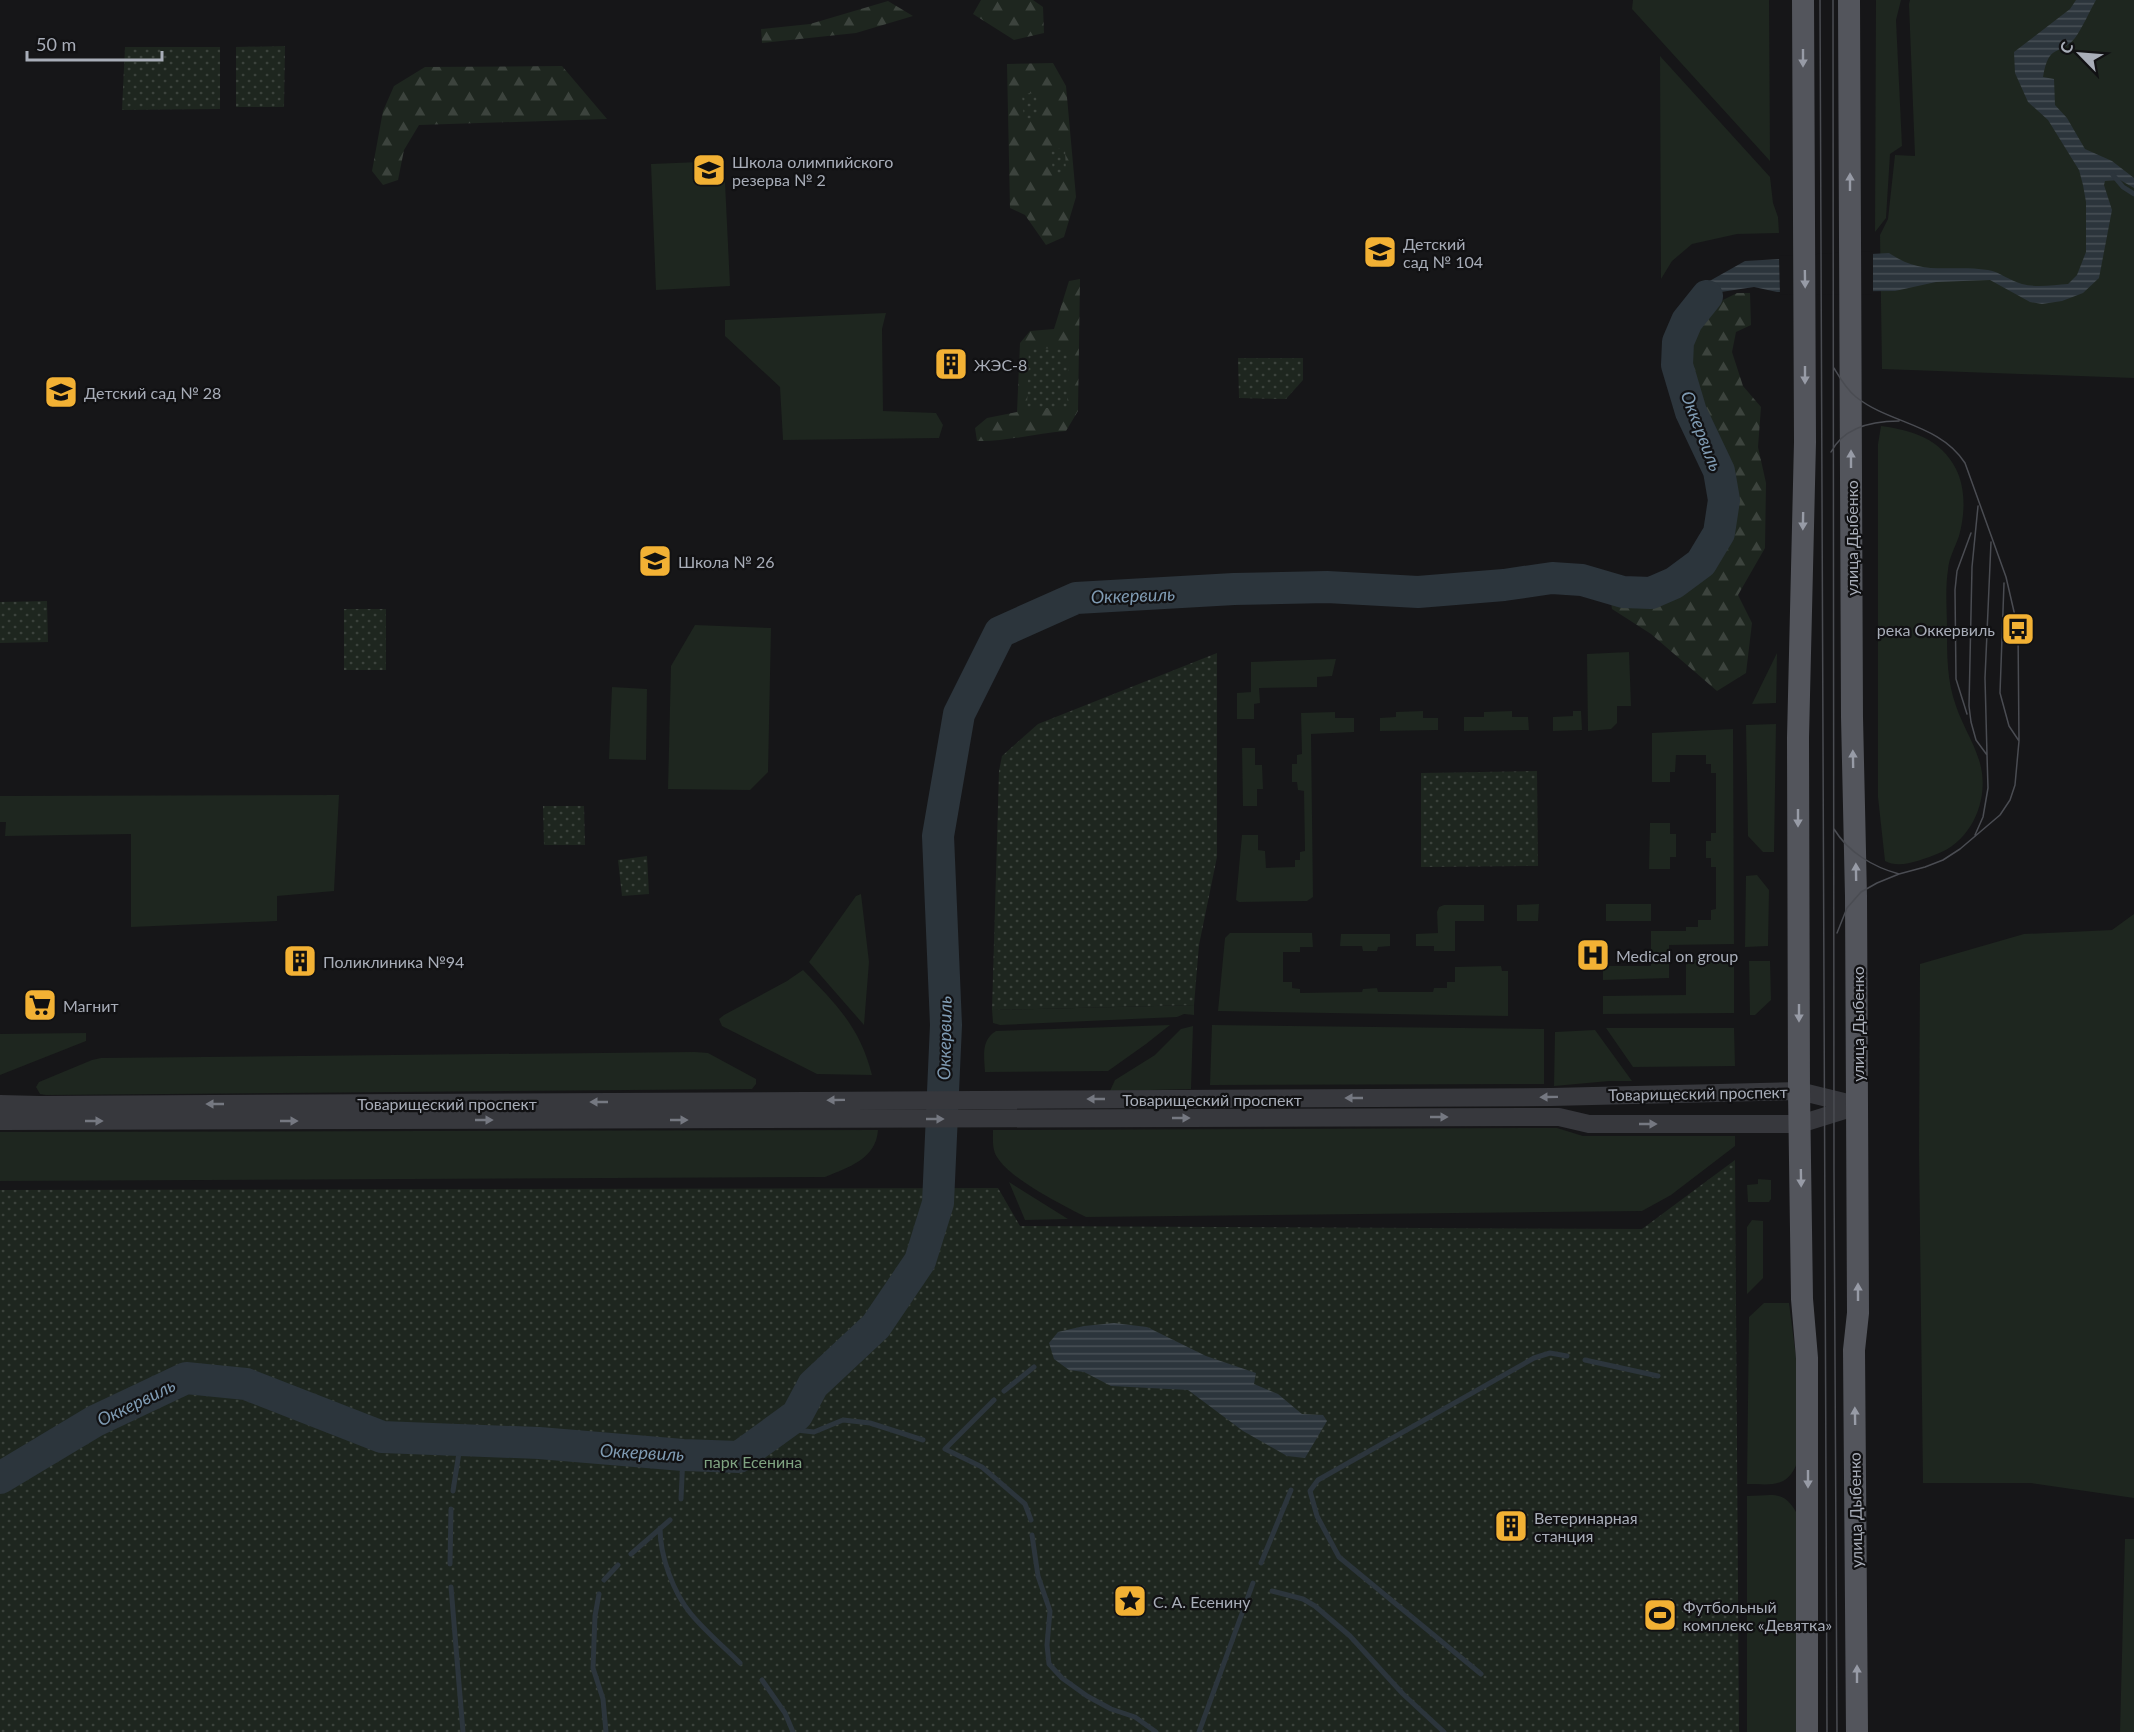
<svg xmlns="http://www.w3.org/2000/svg" width="2134" height="1732" viewBox="0 0 2134 1732" font-family="Lato,sans-serif">
<style>
.grass{fill:#1e261f}
.forest{fill:url(#forest-firs)}
.park{fill:url(#park-dots)}
.water{fill:url(#water-rules)}
.pier{fill:#161618}
.lines{fill:none;stroke-linecap:round;stroke-linejoin:round}
.stream{stroke:#2c353c;stroke-width:5}
.river{stroke:#2c353c;stroke-width:32}
.minor{stroke:#37383d;stroke-width:18}
.major{stroke:#53555c;stroke-width:22}
.tram{stroke:#4a4c52;stroke-width:1.5}
.oneway{fill:#979ba6}
.oneway2{fill:#757881}
.labels{text-anchor:middle;dominant-baseline:central;stroke-width:4.5;stroke-linejoin:round;paint-order:stroke}
.poi-label{font-size:16px;fill:#a8adb8;stroke:#111113;text-anchor:start}
.street-label{font-size:16px;fill:#a8adb8;stroke:#111113}
.park-label{font-size:16px;fill:#7fa381;stroke:#111113}
.water-label{font-size:18px;font-style:italic;fill:#7f9bb3;stroke:#111113}
</style>
<defs>
<pattern id="forest-firs" width="22" height="20" patternUnits="userSpaceOnUse" patternTransform="scale(1.5)"><rect width="22" height="20" fill="#1e261f"/><path d="M5 1l3.5 6h-7zM16 11l3.5 6h-7z" fill="#3c433d"/></pattern>
<pattern id="park-dots" width="8" height="8" patternUnits="userSpaceOnUse" patternTransform="scale(1.5)"><rect width="8" height="8" fill="#1e261f"/><path d="M2 2h.1M6 6h.1" fill="none" stroke="#3c433d" stroke-width="1.8" stroke-linecap="round"/></pattern>
<pattern id="water-rules" width="6" height="5" patternUnits="userSpaceOnUse" patternTransform="scale(1.5)"><rect width="6" height="5" fill="#2c353c"/><path d="M0 2.5h6" fill="none" stroke="#485056"/></pattern>
</defs>
<rect width="100%" height="100%" fill="#161618"/>
<path class="grass" d="M 1633,0 L 1769,0 L 1770,161 L 1632,9 Z
M 1876,0 L 1901,0 L 1896,20 L 1902,146 L 1890,154 L 1886,218 L 1875,232 Z
M 1910,0 L 2134,0 L 2134,378 L 1882,369 L 1880,235 L 1888,219 L 1895,155 L 1915,156 L 1909,4 Z
M 1660,56 L 1770,177 L 1773,203 L 1778,217 L 1779,233 L 1737,234 L 1692,244 L 1672,261 L 1661,279 Z
M 724,161 L 730,286 L 656,290 L 651,164 Z
M 886,313 L 882,329 L 883,411 L 936,413 L 943,425 L 939,438 L 783,440 L 780,387 L 725,336 L 725,320 Z
M 1881,426 C 1912,430 1941,439 1956,469 C 1966,489 1965,515 1959,536 C 1955,548 1949,557 1948,570 C 1945,589 1947,610 1947,629 C 1947,656 1947,681 1956,706 C 1962,724 1973,741 1979,760 C 1991,796 1973,841 1937,854 C 1921,860 1900,869 1885,861 L 1878,797 L 1878,444 Z
M 695,625 L 771,628 L 768,772 L 750,790 L 668,789 L 671,666 Z
M 1629,652 L 1631,706 L 1617,706 L 1617,723 L 1611,729 L 1588,731 L 1587,654 Z
M 1777,653 L 1776,703 L 1752,704 Z
M 1336,659 L 1332,676 L 1317,677 L 1317,687 L 1259,688 L 1260,703 L 1254,704 L 1254,719 L 1237,719 L 1237,693 L 1251,692 L 1251,662 Z
M 612,687 L 647,689 L 646,760 L 609,759 Z
M 1423,711 L 1423,718 L 1438,718 L 1438,730 L 1380,731 L 1380,718 L 1396,717 L 1396,712 Z
M 1512,711 L 1512,717 L 1528,717 L 1529,730 L 1464,731 L 1464,717 L 1484,717 L 1484,712 Z
M 1573,711 L 1581,711 L 1582,730 L 1553,731 L 1553,717 L 1573,716 Z
M 1335,712 L 1335,718 L 1354,718 L 1354,732 L 1311,734 L 1313,897 L 1307,901 L 1239,902 L 1236,900 L 1242,835 L 1258,835 L 1258,850 L 1265,851 L 1266,868 L 1295,867 L 1295,860 L 1300,860 L 1300,852 L 1305,851 L 1304,791 L 1298,790 L 1297,782 L 1292,782 L 1292,764 L 1297,764 L 1297,755 L 1302,754 L 1301,713 Z
M 1776,724 L 1774,852 L 1763,852 L 1748,836 L 1746,725 Z
M 1733,729 L 1734,944 L 1669,945 L 1669,978 L 1603,980 L 1603,966 L 1651,966 L 1651,931 L 1686,931 L 1686,927 L 1698,927 L 1698,920 L 1711,920 L 1711,910 L 1716,909 L 1716,867 L 1711,867 L 1711,858 L 1706,858 L 1706,841 L 1711,841 L 1711,833 L 1716,833 L 1716,773 L 1711,773 L 1711,764 L 1706,764 L 1706,755 L 1676,755 L 1675,772 L 1670,772 L 1670,782 L 1652,782 L 1652,733 Z
M 1242,748 L 1255,748 L 1255,765 L 1262,765 L 1263,789 L 1257,789 L 1257,806 L 1243,806 Z
M 339,795 L 334,891 L 277,896 L 277,921 L 131,927 L 131,834 L 5,836 L 6,822 L 0,822 L 0,796 Z
M 1650,823 L 1670,823 L 1670,834 L 1676,834 L 1676,857 L 1670,857 L 1670,869 L 1649,869 Z
M 1757,875 L 1769,890 L 1768,946 L 1745,947 L 1746,876 Z
M 861,894 L 869,962 L 864,1025 L 809,962 L 856,896 Z
M 1539,904 L 1538,921 L 1517,921 L 1517,905 Z
M 1606,904 L 1651,904 L 1651,921 L 1606,921 Z
M 1444,905 L 1484,905 L 1484,921 L 1455,921 L 1455,951 L 1434,951 L 1434,946 L 1416,946 L 1416,934 L 1438,933 L 1437,912 L 1439,907 Z
M 2134,914 L 2134,1498 L 2031,1483 L 1923,1483 L 1919,1150 L 1920,964 L 2024,934 L 2112,930 Z
M 1230,933 L 1312,933 L 1313,947 L 1300,947 L 1300,952 L 1283,952 L 1283,982 L 1292,982 L 1292,988 L 1300,989 L 1300,993 L 1362,992 L 1363,989 L 1377,988 L 1378,992 L 1433,992 L 1434,988 L 1447,988 L 1447,982 L 1455,982 L 1455,967 L 1501,966 L 1502,971 L 1508,971 L 1508,1016 L 1218,1011 L 1225,938 Z
M 1341,934 L 1390,934 L 1390,946 L 1378,947 L 1377,951 L 1363,951 L 1362,946 L 1340,946 Z
M 1734,959 L 1734,1013 L 1603,1014 L 1603,996 L 1686,995 L 1686,960 Z
M 1749,961 L 1770,961 L 1771,1000 L 1755,1015 L 1750,1015 Z
M 803,970 C 836,1004 860,1027 872,1075 L 817,1074 L 722,1026 L 719,1019 L 724,1015 L 787,981 Z
M 1194,1005 L 1194,1015 L 1184,1014 L 1177,1017 L 1000,1025 L 993,1023 L 992,1010 Z
M 1170,1025 L 1146,1044 L 1108,1071 L 985,1072 C 984,1056 981,1040 996,1031 Z
M 1212,1025 L 1544,1029 L 1544,1084 L 1210,1085 Z
M 1193,1026 L 1191,1089 L 1110,1091 L 1115,1080 L 1155,1055 L 1181,1029 Z
M 1606,1028 L 1734,1028 L 1735,1066 L 1633,1067 Z
M 1595,1030 L 1632,1081 L 1609,1081 L 1554,1086 L 1555,1032 Z
M 86,1033 L 86,1041 L 0,1075 L 0,1034 Z
M 695,1052 L 708,1053 L 756,1079 L 756,1084 L 752,1089 L 46,1095 L 40,1094 L 36,1087 L 39,1082 L 92,1060 L 101,1058 Z
M 1557,1128 L 1583,1136 L 1735,1136 L 1735,1146 L 1671,1195 L 1642,1211 L 1086,1217 C 1062,1205 1010,1179 997,1157 C 992,1149 993,1139 993,1130 Z
M 878,1130 C 876,1159 849,1167 825,1177 L 0,1181 L 0,1132 Z
M 1758,1179 L 1771,1180 L 1771,1199 L 1769,1202 L 1748,1202 L 1747,1185 L 1758,1184 Z
M 1009,1182 L 1068,1219 L 1025,1220 Z
M 1752,1220 L 1763,1221 L 1763,1278 L 1747,1294 L 1747,1227 Z
M 1764,1303 L 1789,1303 L 1796,1357 L 1797,1463 C 1787,1489 1770,1484 1747,1484 L 1749,1317 Z
M 1747,1496 C 1771,1496 1783,1489 1796,1512 L 1797,1732 L 1747,1732 Z
M 2125,1539 L 2134,1539 L 2134,1732 L 2120,1732 Z"/>
<path class="forest" d="M 981,0 L 1033,0 L 1043,7 L 1044,33 L 1014,40 L 973,14 Z
M 888,1 L 913,16 L 856,33 L 762,43 L 761,29 L 810,24 Z
M 1053,63 L 1066,86 L 1076,197 L 1064,237 L 1046,245 L 1025,215 L 1010,208 L 1007,64 Z
M 562,66 L 607,119 L 419,125 L 404,150 L 398,180 L 383,185 L 372,171 L 383,111 L 394,86 L 425,67 Z
M 1080,279 L 1078,411 L 1066,431 C 1036,433 1006,442 977,441 L 975,428 L 987,418 L 1017,412 L 1020,343 L 1030,331 L 1054,329 L 1069,281 Z
M 1737,293 L 1750,293 L 1751,325 L 1736,332 L 1732,352 L 1743,386 L 1761,407 L 1758,447 L 1766,483 L 1765,548 L 1738,595 L 1752,623 L 1746,673 L 1717,691 L 1651,634 L 1612,609 L 1610,596 L 1645,601 L 1669,594 L 1704,571 L 1724,539 L 1730,494 L 1702,421 L 1685,370 L 1688,339 L 1709,307 Z"/>
<path class="park" d="M 285,46 L 284,107 L 236,107 L 236,47 Z
M 125,47 L 220,47 L 220,109 L 122,110 Z
M 1036,93 L 1038,118 L 1024,119 L 1022,94 Z
M 1065,148 L 1066,173 L 1053,174 L 1051,149 Z
M 1029,348 L 1069,349 L 1067,409 L 1027,407 Z
M 1238,358 L 1303,358 L 1303,380 L 1286,399 L 1239,398 Z
M 47,601 L 48,642 L 0,643 L 0,602 Z
M 344,609 L 386,609 L 386,670 L 344,670 Z
M 1217,653 L 1217,857 L 1199,945 L 1194,1005 L 992,1010 L 999,771 L 1002,756 L 1038,724 Z
M 1537,771 L 1538,866 L 1421,867 L 1421,773 Z
M 543,806 L 584,806 L 585,845 L 544,845 Z
M 647,856 L 649,894 L 622,896 L 618,860 Z
M 1735,1160 L 1739,1732 L 0,1732 L 0,1190 L 998,1188 L 1020,1226 L 1642,1229 Z"/>
<path class="water" d="M 2076,0 L 2096,0 C 2089,12 2083,27 2075,38 C 2059,57 2049,42 2043,77 L 2054,79 L 2055,105 L 2067,118 L 2085,149 L 2112,161 L 2134,178 L 2134,188 L 2120,180 L 2105,181 L 2104,185 L 2112,210 L 2099,278 L 2083,293 L 2062,301 L 2042,304 L 2030,302 L 1990,280 L 1936,282 L 1895,291 L 1777,292 L 1754,287 L 1721,292 L 1705,307 L 1689,332 L 1679,327 L 1688,308 L 1706,283 L 1745,261 L 1889,253 C 1924,277 1949,264 1988,270 C 2000,272 2010,281 2022,284 C 2037,288 2054,285 2068,284 L 2077,275 L 2086,252 L 2086,202 L 2083,185 L 2079,170 L 2048,120 L 2028,102 L 2015,73 L 2014,52 L 2070,9 Z
M 1114,1323 L 1147,1327 L 1206,1356 L 1256,1373 L 1254,1384 L 1278,1394 L 1302,1414 L 1323,1415 L 1327,1421 L 1305,1458 L 1287,1456 L 1243,1431 L 1188,1390 L 1111,1386 L 1084,1372 L 1069,1370 L 1054,1359 L 1049,1343 L 1058,1332 L 1084,1326 Z"/>
<path class="pier" d="M 1873,251 L 1873,294 L 1780,295 L 1779,256 Z"/>
<g class="lines">
<path class="stream" d="M 2113,175 L 2123,187 L 2134,194
M 1585,1360 L 1658,1376
M 1004,1391 L 1034,1367
M 994,1400 L 945,1449 L 982,1467 L 1025,1504 L 1031,1520
M 779,1428 L 814,1432 L 843,1420 L 870,1423 L 923,1440
M 453,1491 L 461,1440
M 681,1499 L 683,1455
M 660,1528 C 660,1556 673,1592 691,1614 C 706,1632 724,1647 740,1663
M 1032,1535 L 1038,1576 L 1050,1611 L 1047,1645 L 1049,1664 L 1062,1678 L 1087,1696 L 1111,1709 L 1135,1717 L 1156,1732
M 631,1554 L 670,1520
M 1261,1563 L 1291,1490
M 450,1564 L 451,1509
M 604,1580 L 618,1565
M 451,1587 L 463,1732
M 1272,1591 L 1303,1599 L 1315,1606 L 1350,1636 L 1403,1694 L 1444,1732
M 599,1594 L 595,1616 L 593,1668 L 603,1699 L 606,1732
M 1481,1674 L 1339,1557 L 1317,1516 L 1310,1491 L 1318,1480 L 1534,1358 L 1550,1353 L 1567,1356
M 762,1680 L 785,1713 L 793,1732
M 1199,1732 L 1253,1583"/>
<path class="river" d="M 0,1478 L 95,1421 L 186,1378 L 246,1384 L 382,1437 L 539,1443 L 683,1455 L 739,1457 L 797,1415 L 813,1385 L 876,1326 L 920,1261 L 938,1203 L 946,1025 L 938,836 L 959,714 L 1000,632 L 1076,598 L 1234,589 L 1327,587 L 1418,592 L 1504,585 L 1552,578 L 1582,580 L 1623,592 L 1651,593 L 1674,583 L 1701,563 L 1719,533 L 1724,500 L 1719,471 L 1691,412 L 1677,365 L 1678,342 L 1687,321 L 1707,296"/>
<path class="minor" d="M 0,1104 L 40,1105 L 1551,1097 L 1799,1091 L 1856,1105
M 0,1121 L 1551,1117 L 1559,1117 L 1589,1124 L 1800,1124 L 1858,1106"/>
<path class="major" d="M 1803,0 L 1805,442 L 1798,738 L 1799,1091 L 1802,1299 L 1807,1358 L 1807,1732
M 1849,0 L 1852,717 L 1856,896 L 1858,1313 L 1854,1350 L 1857,1732"/>
<path class="tram" d="M 1820,0 L 1827,1732
M 1833,0 L 1834,1172 L 1837,1732
M 1834,368 C 1840,378 1846,389 1856,397 C 1890,424 1940,424 1965,463 L 2006,577 L 2018,629 L 2019,741 L 2015,785 L 2010,800 L 2000,815 L 1960,849 L 1943,860 L 1925,867 L 1899,874 L 1877,883 L 1861,892 L 1847,908 L 1837,933
M 1831,452 C 1844,427 1874,421 1899,421
M 2004,583 L 2000,693 L 2009,726 L 2019,741
M 1967,714 L 1956,679 L 1955,590 L 1957,571 L 1971,533
M 1987,755 L 1985,678 L 1991,542
M 1834,829 C 1848,852 1873,867 1899,874
M 1975,835 L 1983,817 L 1988,788 L 1987,755 L 1976,740 L 1971,722 L 1969,706 L 1972,567 L 1978,506"/>
</g>
<defs><path id="oneway-solid" d="M-6-.8H1V-3.2L6.5 0L1 3.2V.8H-6Z" transform="scale(1.5)"/></defs>
<g class="oneway">
<use href="#oneway-solid" transform="translate(1803 58) rotate(90)"/>
<use href="#oneway-solid" transform="translate(1850 182) rotate(-90)"/>
<use href="#oneway-solid" transform="translate(1805 279) rotate(89)"/>
<use href="#oneway-solid" transform="translate(1805 375) rotate(90)"/>
<use href="#oneway-solid" transform="translate(1851 459) rotate(-90)"/>
<use href="#oneway-solid" transform="translate(1803 521) rotate(91)"/>
<use href="#oneway-solid" transform="translate(1853 759) rotate(-91)"/>
<use href="#oneway-solid" transform="translate(1798 818) rotate(90)"/>
<use href="#oneway-solid" transform="translate(1856 872) rotate(-91)"/>
<use href="#oneway-solid" transform="translate(1799 1013) rotate(90)"/>
<use href="#oneway-solid" transform="translate(1801 1178) rotate(89)"/>
<use href="#oneway-solid" transform="translate(1858 1292) rotate(-90)"/>
<use href="#oneway-solid" transform="translate(1855 1416) rotate(-91)"/>
<use href="#oneway-solid" transform="translate(1808 1479) rotate(90)"/>
<use href="#oneway-solid" transform="translate(1857 1674) rotate(-90)"/>
</g>
<g class="oneway2">
<use href="#oneway-solid" transform="translate(1549 1097) rotate(179)"/>
<use href="#oneway-solid" transform="translate(1354 1098) rotate(180)"/>
<use href="#oneway-solid" transform="translate(1096 1099) rotate(180)"/>
<use href="#oneway-solid" transform="translate(836 1100) rotate(179)"/>
<use href="#oneway-solid" transform="translate(599 1102) rotate(180)"/>
<use href="#oneway-solid" transform="translate(215 1104) rotate(180)"/>
<use href="#oneway-solid" transform="translate(1439 1117)"/>
<use href="#oneway-solid" transform="translate(1181 1118)"/>
<use href="#oneway-solid" transform="translate(935 1119)"/>
<use href="#oneway-solid" transform="translate(484 1120)"/>
<use href="#oneway-solid" transform="translate(679 1120)"/>
<use href="#oneway-solid" transform="translate(94 1121)"/>
<use href="#oneway-solid" transform="translate(289 1121)"/>
<use href="#oneway-solid" transform="translate(1648 1124)"/>
</g>
<defs>
<g id="school-square" transform="scale(1.725)"><rect x="-9" y="-9" width="18" height="18" rx="4" fill="#f2b134" stroke="#111113"/><path d="M0-5L7-2L0 1L-7-2ZM-4 1L0 2.5L4 1V4Q0 6-4 4Z" fill="#111"/></g>
<g id="building-square" transform="scale(1.725)"><rect x="-9" y="-9" width="18" height="18" rx="4" fill="#f2b134" stroke="#111113"/><path d="M-4-6H4V6H1V3H-1V6H-4ZM-2.5-4.3h1.7v1.8h-1.7ZM.8-4.3h1.7v1.8H.8ZM-2.5-1h1.7V.8h-1.7ZM.8-1h1.7V.8H.8Z" fill="#111"/></g>
<g id="bus-square" transform="scale(1.725)"><rect x="-9" y="-9" width="18" height="18" rx="4" fill="#f2b134" stroke="#111113"/><path d="M-5-6H5V4H4V6H2V4H-2V6H-4V4H-5ZM-3.5-4V0h7V-4ZM-3.5 1.2v1.5H-2V1.2ZM2 1.2v1.5H3.5V1.2Z" fill="#111"/></g>
<g id="hospital-square" transform="scale(1.725)"><rect x="-9" y="-9" width="18" height="18" rx="4" fill="#f2b134" stroke="#111113"/><path d="M-5-5h3v3.5h4V-5h3V5h-3V1.5h-4V5h-3Z" fill="#111"/></g>
<g id="supermarket-square" transform="scale(1.725)"><rect x="-9" y="-9" width="18" height="18" rx="4" fill="#f2b134" stroke="#111113"/><path d="M-6-5.5h2.5l.6 2H6L4.5 2H-2.5L-4.4-4H-6ZM-1.5 3.2a1.3 1.3 0 1 0 .1 0ZM3 3.2a1.3 1.3 0 1 0 .1 0Z" fill="#111"/></g>
<g id="sight-square" transform="scale(1.725)"><rect x="-9" y="-9" width="18" height="18" rx="4" fill="#f2b134" stroke="#111113"/><path d="M0-6L1.8-2.2L6-1.7L2.9 1.2L3.7 5.4L0 3.3L-3.7 5.4L-2.9 1.2L-6-1.7L-1.8-2.2Z" fill="#111"/></g>
<g id="stadium-square" transform="scale(1.725)"><rect x="-9" y="-9" width="18" height="18" rx="4" fill="#f2b134" stroke="#111113"/><path d="M0-5a6.5 5 0 1 0 0 10a6.5 5 0 1 0 0-10ZM-3.5-1.8h7v3.6h-7Z" fill="#111"/></g>
</defs>
<g fill-rule="evenodd">
<use href="#school-square" x="709" y="170"/>
<use href="#school-square" x="1380" y="252"/>
<use href="#building-square" x="951" y="364"/>
<use href="#school-square" x="61" y="392"/>
<use href="#school-square" x="655" y="561"/>
<use href="#bus-square" x="2018" y="629"/>
<use href="#hospital-square" x="1593" y="955"/>
<use href="#building-square" x="300" y="961"/>
<use href="#supermarket-square" x="40" y="1005"/>
<use href="#building-square" x="1511" y="1526"/>
<use href="#sight-square" x="1130" y="1601"/>
<use href="#stadium-square" x="1660" y="1615"/>
</g>
<g class="labels">
<g class="poi-label">
<text x="732" y="161">Школа олимпийского<tspan x="732" dy="18">резерва № 2</tspan></text>
<text x="1403" y="243">Детский<tspan x="1403" dy="18">сад № 104</tspan></text>
<text x="974" y="364">ЖЭС-8</text>
<text x="84" y="392">Детский сад № 28</text>
<text x="678" y="561">Школа № 26</text>
<text x="1995" y="629" text-anchor="end">река Оккервиль</text>
<text x="1616" y="955">Medical on group</text>
<text x="323" y="961">Поликлиника №94</text>
<text x="63" y="1005">Магнит</text>
<text x="1534" y="1517">Ветеринарная<tspan x="1534" dy="18">станция</tspan></text>
<text x="1153" y="1601">С. А. Есенину</text>
<text x="1683" y="1606">Футбольный<tspan x="1683" dy="18">комплекс «Девятка»</tspan></text>
</g>
<g class="street-label">
<text transform="translate(1851 538) rotate(-90)">улица Дыбенко</text>
<text transform="translate(1857 1024) rotate(-90)">улица Дыбенко</text>
<text transform="translate(1698 1093) rotate(-1)">Товарищеский проспект</text>
<text x="1212" y="1099">Товарищеский проспект</text>
<text x="447" y="1103">Товарищеский проспект</text>
<text transform="translate(1855 1510) rotate(-91)">улица Дыбенко</text>
</g>
<g class="park-label">
<text x="753" y="1461">парк Есенина</text>
</g>
<g class="water-label">
<text transform="translate(1702 431) rotate(69)">Оккервиль</text>
<text transform="translate(1133 595) rotate(-2)">Оккервиль</text>
<text transform="translate(944 1038) rotate(-89)">Оккервиль</text>
<text transform="translate(136 1402) rotate(-26)">Оккервиль</text>
<text transform="translate(642 1452) rotate(3)">Оккервиль</text>
</g>
</g>
<g transform="translate(2080 54) rotate(295)" stroke="#111113" stroke-width="4.5" paint-order="stroke">
<path d="M0-4.5L10 22L0 15L-10 22Z" fill="#a8adb8"/>
<text y="-9" font-size="16" font-weight="bold" text-anchor="middle" fill="#a8adb8">С</text>
</g>
<path d="M27 51v9h135v-9" fill="none" stroke="#a8adb8" stroke-width="3"/>
<text x="36" y="51" font-size="18" fill="#a8adb8" stroke="#111113" stroke-width="4.5" paint-order="stroke">50 m</text>
</svg>
